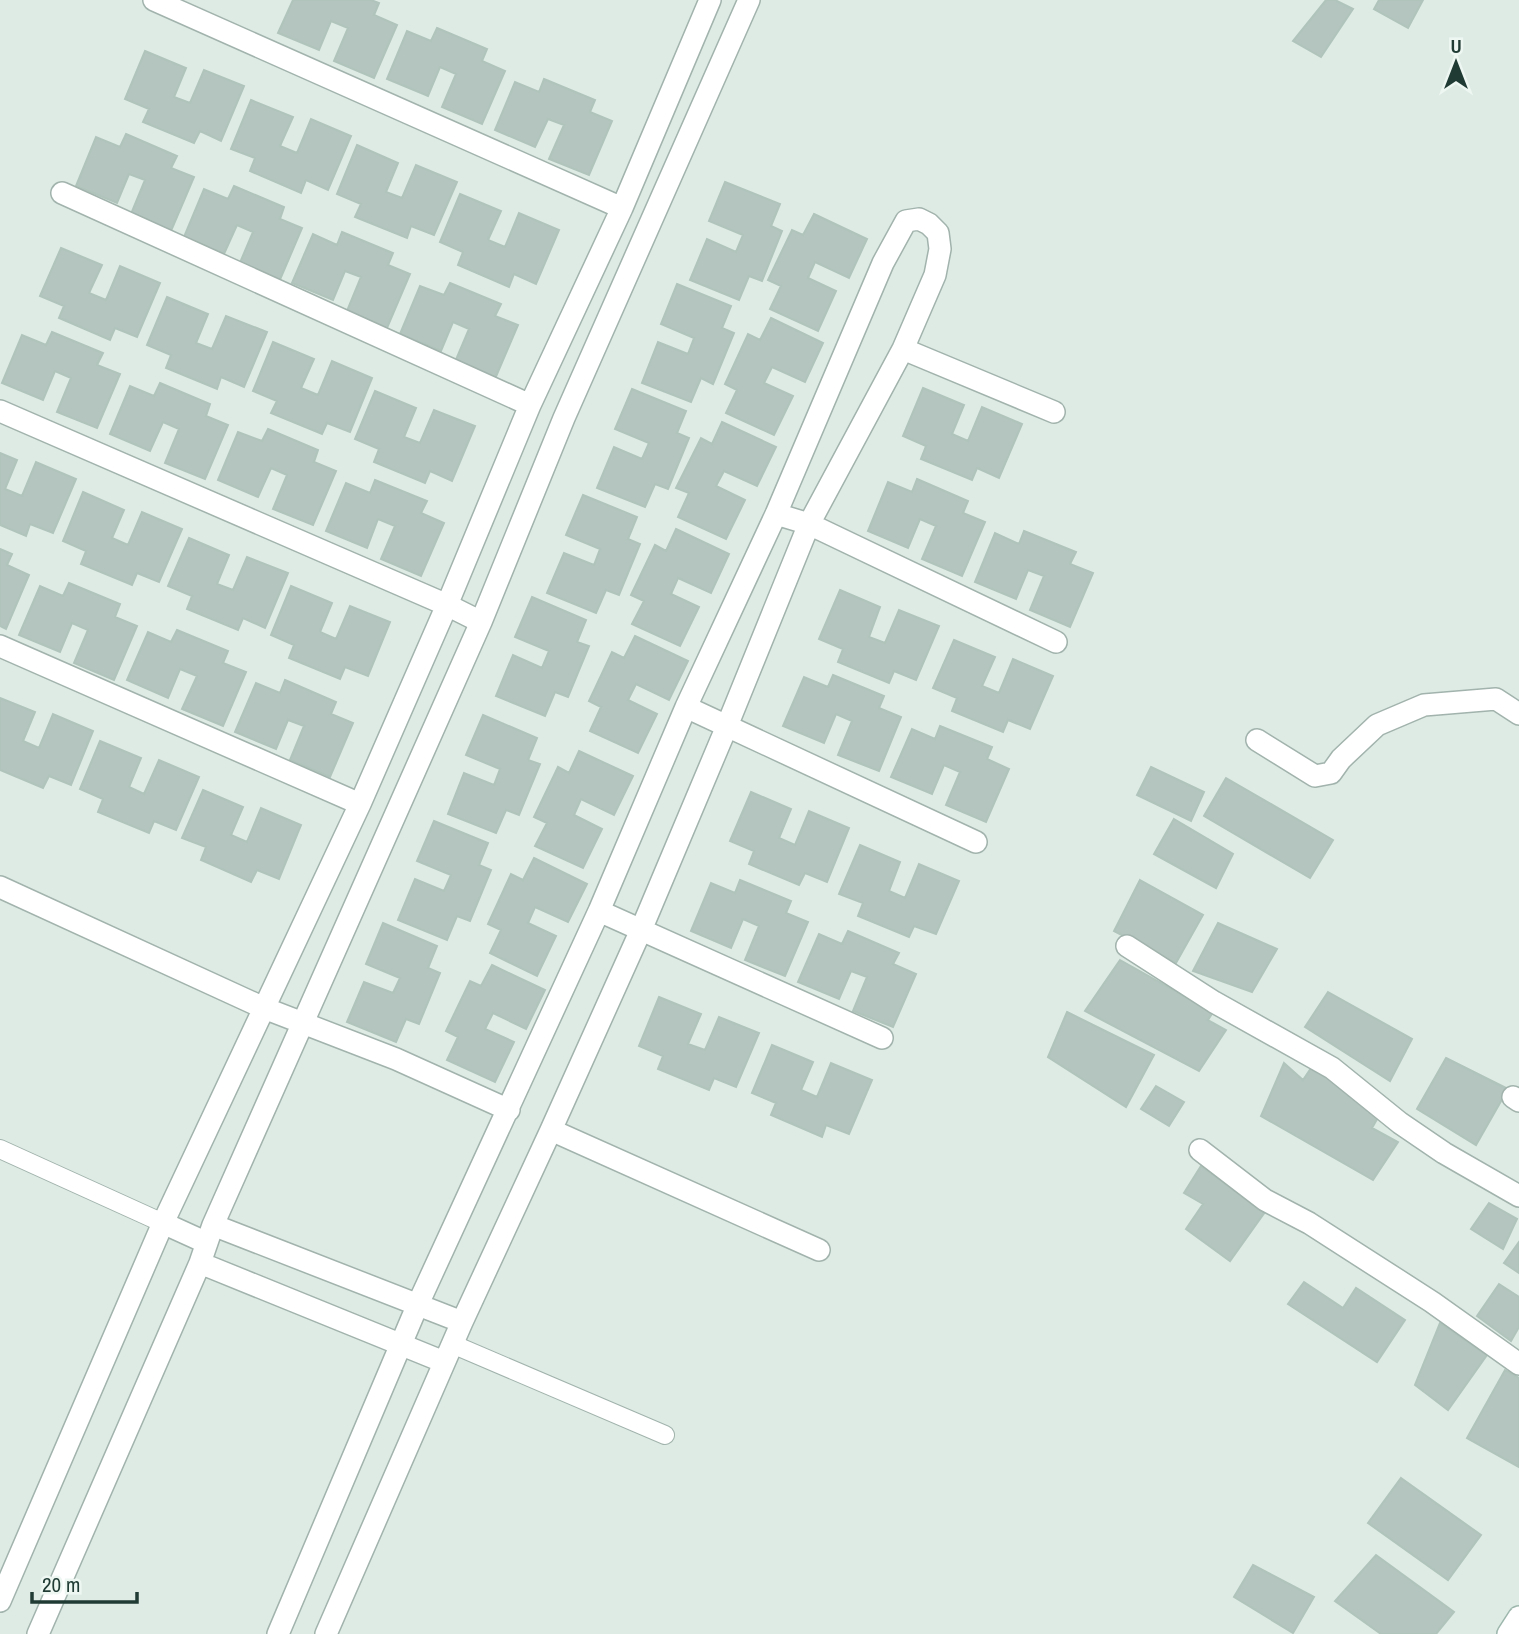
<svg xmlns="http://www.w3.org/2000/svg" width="1519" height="1634" viewBox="0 0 1519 1634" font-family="'Archivo Narrow',sans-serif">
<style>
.building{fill:#b3c5be;stroke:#b0c4bc;stroke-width:2}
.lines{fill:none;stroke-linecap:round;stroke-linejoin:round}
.lane-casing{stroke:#a1b3ac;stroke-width:20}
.street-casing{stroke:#a1b3ac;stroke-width:24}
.secondary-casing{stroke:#9db7ad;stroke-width:24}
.lane{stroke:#fff;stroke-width:18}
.street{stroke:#fff;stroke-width:21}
.secondary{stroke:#fff;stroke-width:21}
</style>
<rect width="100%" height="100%" fill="#deebe5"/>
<path class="building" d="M 293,0 L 371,0 L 379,3 L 374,15 L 397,25 L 374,78 L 334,61 L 348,28 L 331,21 L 319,50 L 278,33 Z
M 1326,0 L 1335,0 L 1353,9 L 1321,57 L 1293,41 Z
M 1379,0 L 1423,0 L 1408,28 L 1374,9 Z
M 437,28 L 487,49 L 482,61 L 505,71 L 482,124 L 442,107 L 456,74 L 440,67 L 428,96 L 387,79 L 407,31 L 431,41 Z
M 145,51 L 186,68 L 174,97 L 190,103 L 204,70 L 244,86 L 221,141 L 200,131 L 194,143 L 143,122 L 149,109 L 125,99 Z
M 544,79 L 595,100 L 590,112 L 612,121 L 589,175 L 549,159 L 564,125 L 548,119 L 535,147 L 495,130 L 515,82 L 539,92 Z
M 251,100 L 293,117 L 280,146 L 297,153 L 311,119 L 351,136 L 328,190 L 306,180 L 301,193 L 250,171 L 255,158 L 231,149 Z
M 126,134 L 177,156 L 171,168 L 194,177 L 171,231 L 131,214 L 145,180 L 129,174 L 117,203 L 76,186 L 96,137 L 120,147 Z
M 357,145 L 398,163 L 386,192 L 402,198 L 416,165 L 457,182 L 434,235 L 411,226 L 407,238 L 355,217 L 361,204 L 337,194 Z
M 725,182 L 780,204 L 771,226 L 782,231 L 762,281 L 749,276 L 739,300 L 690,280 L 707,239 L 736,252 L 743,235 L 709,221 Z
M 234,186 L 284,207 L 280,219 L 302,228 L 279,282 L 239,265 L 253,232 L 237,225 L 224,254 L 184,237 L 204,189 L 228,199 Z
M 460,194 L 501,211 L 488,240 L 505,247 L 519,213 L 559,230 L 536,284 L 514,274 L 509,287 L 458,265 L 463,252 L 440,242 Z
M 814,214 L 867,239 L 849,278 L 815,262 L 808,278 L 836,291 L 818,331 L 770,309 L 781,286 L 768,280 L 792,230 L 803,235 Z
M 342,232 L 393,253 L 388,265 L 410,274 L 387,328 L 347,311 L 361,277 L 345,271 L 333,300 L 292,283 L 313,234 L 337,245 Z
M 61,248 L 102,265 L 89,293 L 106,300 L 120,266 L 160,283 L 137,337 L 115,328 L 110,340 L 59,318 L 64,306 L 40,296 Z
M 450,283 L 501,304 L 495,316 L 518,325 L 495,379 L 455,362 L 469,329 L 453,322 L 441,351 L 400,334 L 420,286 L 444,295 Z
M 677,284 L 731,306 L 722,328 L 734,333 L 713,384 L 701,378 L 691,402 L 642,383 L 658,342 L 688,354 L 694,338 L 661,324 Z
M 167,297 L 208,314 L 196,343 L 212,349 L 226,316 L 267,332 L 244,387 L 221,377 L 217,389 L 166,368 L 171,355 L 147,345 Z
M 771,318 L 823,343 L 805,382 L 772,367 L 764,383 L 793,396 L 774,435 L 726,413 L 737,390 L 725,384 L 748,334 L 760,340 Z
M 52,332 L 103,353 L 97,365 L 120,374 L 97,428 L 57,412 L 71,378 L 55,371 L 43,400 L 2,383 L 22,335 L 46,345 Z
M 273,342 L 314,359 L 301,388 L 318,395 L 332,361 L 372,378 L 350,432 L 327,423 L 322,434 L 271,413 L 277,401 L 253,391 Z
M 160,383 L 210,404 L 206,416 L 228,425 L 205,479 L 165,463 L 179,429 L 163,422 L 150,451 L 110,434 L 130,386 L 154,396 Z
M 923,388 L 964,405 L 952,434 L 968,441 L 982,407 L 1022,424 L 999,478 L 977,468 L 972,480 L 921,459 L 926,446 L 903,436 Z
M 632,389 L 686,411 L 677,433 L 689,438 L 668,489 L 655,484 L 645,507 L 597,488 L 614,447 L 642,459 L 649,443 L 615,429 Z
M 375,391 L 416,408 L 404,437 L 420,443 L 434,410 L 475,426 L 452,481 L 430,471 L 425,483 L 374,462 L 379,449 L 355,439 Z
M 722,422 L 776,447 L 757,486 L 724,471 L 716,486 L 745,500 L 726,539 L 678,517 L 689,493 L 676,488 L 701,438 L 712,444 Z
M 268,429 L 318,450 L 314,462 L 336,471 L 313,525 L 273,509 L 287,475 L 271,468 L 258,497 L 218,480 L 238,432 L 262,441 Z
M 0,453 L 17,460 L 5,489 L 22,496 L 36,462 L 76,479 L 53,533 L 30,524 L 26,536 L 0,525 Z
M 917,479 L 968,501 L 963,513 L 985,522 L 962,576 L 922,559 L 936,526 L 920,519 L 908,548 L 868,531 L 888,482 L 912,492 Z
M 375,480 L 427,501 L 421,513 L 444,523 L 421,576 L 381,559 L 395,526 L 378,519 L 367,548 L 326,531 L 346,483 L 370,493 Z
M 83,492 L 124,510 L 112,538 L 128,545 L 142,512 L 182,529 L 159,582 L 137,573 L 132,585 L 81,564 L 86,551 L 63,541 Z
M 583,495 L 637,517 L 628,539 L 640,544 L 619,595 L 606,590 L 596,613 L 547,593 L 564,553 L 594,565 L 600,549 L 566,535 Z
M 676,529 L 729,554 L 711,593 L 678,578 L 671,594 L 699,607 L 680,646 L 632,624 L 644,601 L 631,595 L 655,545 L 666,551 Z
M 1024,531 L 1076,552 L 1070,564 L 1093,573 L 1070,627 L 1030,610 L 1044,576 L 1028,570 L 1016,599 L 975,582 L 995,533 L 1019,544 Z
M 189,538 L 229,555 L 217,584 L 233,590 L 247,557 L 288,573 L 265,628 L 243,618 L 238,630 L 187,609 L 192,596 L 168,586 Z
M 0,549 L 12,554 L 7,565 L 29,575 L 6,629 L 0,626 Z
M 69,583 L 120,604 L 115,617 L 137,626 L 114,680 L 74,663 L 88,630 L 72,623 L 60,652 L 19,635 L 40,586 L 63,596 Z
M 291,586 L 332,603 L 320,632 L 336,639 L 350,606 L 390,622 L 368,676 L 345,667 L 340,679 L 289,658 L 294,645 L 271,635 Z
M 840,590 L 880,607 L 869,637 L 885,643 L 899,610 L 939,626 L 916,680 L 894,671 L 889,683 L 838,662 L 843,649 L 819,639 Z
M 532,597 L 586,620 L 577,642 L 589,646 L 568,697 L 555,692 L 545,716 L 496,696 L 513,655 L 542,668 L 549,651 L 515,637 Z
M 177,630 L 228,651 L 223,663 L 246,672 L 223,726 L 182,709 L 197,676 L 180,669 L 168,698 L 127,680 L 148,632 L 171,642 Z
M 635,636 L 688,661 L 669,700 L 636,684 L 628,700 L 657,714 L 638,753 L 590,731 L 601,707 L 589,701 L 612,652 L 624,658 Z
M 954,640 L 995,657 L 982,686 L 999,693 L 1013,659 L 1053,676 L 1030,729 L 1008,720 L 1003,732 L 952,711 L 957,698 L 933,688 Z
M 833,675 L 884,696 L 879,708 L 901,717 L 879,771 L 838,755 L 852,721 L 836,714 L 824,743 L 783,726 L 804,677 L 828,687 Z
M 285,680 L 336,702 L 331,714 L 353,723 L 330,777 L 290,760 L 304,726 L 288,720 L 276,749 L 235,732 L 256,683 L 280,693 Z
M 0,698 L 35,712 L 23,741 L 39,748 L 53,714 L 93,731 L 71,785 L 49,776 L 43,788 L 0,770 Z
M 483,715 L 537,738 L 528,760 L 540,764 L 519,815 L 506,810 L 496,833 L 448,814 L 464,773 L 494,785 L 500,769 L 466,755 Z
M 940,726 L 992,747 L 987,759 L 1009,769 L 986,822 L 946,805 L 960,772 L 944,765 L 932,794 L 891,777 L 912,729 L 935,739 Z
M 100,741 L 141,758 L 129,787 L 144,794 L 159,760 L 199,777 L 176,830 L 154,821 L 149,833 L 98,812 L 103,799 L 80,789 Z
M 579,751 L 633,776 L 614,815 L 581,799 L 574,815 L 602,829 L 583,868 L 535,846 L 547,823 L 534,817 L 558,767 L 569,773 Z
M 1151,767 L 1204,792 L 1191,821 L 1137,795 Z
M 1226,778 L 1333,840 L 1310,878 L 1204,816 Z
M 203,790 L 243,807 L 231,835 L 247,842 L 261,808 L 301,825 L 279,879 L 257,870 L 251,882 L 201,860 L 206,847 L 182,838 Z
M 751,792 L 791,809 L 779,838 L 795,845 L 809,811 L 849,828 L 827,882 L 805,873 L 799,885 L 749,864 L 754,851 L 730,841 Z
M 1174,819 L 1233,854 L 1216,888 L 1154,854 Z
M 434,821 L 488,843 L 479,865 L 491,870 L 470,921 L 457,916 L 447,940 L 398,920 L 415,879 L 444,891 L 451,875 L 417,861 Z
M 860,845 L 900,862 L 889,891 L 905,898 L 919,864 L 959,881 L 936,934 L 914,926 L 909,937 L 858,916 L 863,903 L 839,894 Z
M 534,858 L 587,884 L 568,922 L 535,907 L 528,923 L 556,936 L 537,976 L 490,953 L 501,930 L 488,924 L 511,874 L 523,880 Z
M 740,880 L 791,901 L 786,913 L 808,922 L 785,976 L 745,960 L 759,926 L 743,919 L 731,948 L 691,931 L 711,883 L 735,893 Z
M 1140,880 L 1203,915 L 1176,963 L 1114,931 Z
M 383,923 L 437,946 L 428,968 L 440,973 L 419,1024 L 406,1019 L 396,1042 L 347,1022 L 364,982 L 393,993 L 400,978 L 366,964 Z
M 1218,923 L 1277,949 L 1252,992 L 1193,971 Z
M 848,931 L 899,953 L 893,964 L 916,974 L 893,1027 L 853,1011 L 867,977 L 851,971 L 839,999 L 798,982 L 819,934 L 842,944 Z
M 1120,960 L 1213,1012 L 1208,1020 L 1226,1030 L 1199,1071 L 1085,1011 Z
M 492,965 L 545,990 L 526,1029 L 493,1013 L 485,1029 L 514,1042 L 495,1082 L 447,1060 L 458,1037 L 446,1031 L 470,981 L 481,986 Z
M 1328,992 L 1412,1039 L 1390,1081 L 1305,1027 Z
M 659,997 L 701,1014 L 688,1044 L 705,1050 L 719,1017 L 759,1033 L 736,1087 L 714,1078 L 709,1090 L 658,1069 L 663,1056 L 639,1046 Z
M 1067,1012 L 1154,1055 L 1126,1107 L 1048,1057 Z
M 772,1045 L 813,1062 L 801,1090 L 817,1097 L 831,1063 L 872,1080 L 849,1134 L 826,1125 L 822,1137 L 771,1115 L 776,1103 L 752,1093 Z
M 1446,1058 L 1508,1089 L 1476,1145 L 1417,1109 Z
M 1284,1063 L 1303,1080 L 1311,1068 L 1381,1112 L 1372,1128 L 1398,1142 L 1373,1180 L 1261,1116 Z
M 1156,1086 L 1184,1102 L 1169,1126 L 1141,1109 Z
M 1201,1166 L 1265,1212 L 1230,1261 L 1186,1229 L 1203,1204 L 1184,1193 Z
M 1489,1203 L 1517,1219 L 1503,1249 L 1471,1229 Z
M 1519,1242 L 1519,1273 L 1504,1263 Z
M 1304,1282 L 1343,1308 L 1356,1288 L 1405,1320 L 1377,1362 L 1288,1304 Z
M 1499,1284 L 1519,1297 L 1519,1327 L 1511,1341 L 1477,1316 Z
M 1440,1323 L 1487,1355 L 1448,1410 L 1415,1385 Z
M 1505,1370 L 1519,1378 L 1519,1467 L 1467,1438 Z
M 1401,1478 L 1481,1535 L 1448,1580 L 1368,1523 Z
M 1376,1555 L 1454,1612 L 1436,1634 L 1381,1634 L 1335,1601 Z
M 1253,1565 L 1314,1597 L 1293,1633 L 1234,1597 Z"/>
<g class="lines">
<g class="lane-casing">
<path id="lane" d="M 0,1149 L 163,1223
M 452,1344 L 665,1435"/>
</g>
<g class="street-casing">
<path id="street" d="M 154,0 L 622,208
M 62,193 L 530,405
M 903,349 L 1054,412
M 0,411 L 447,605 L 481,622
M 776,514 L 809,524 L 1056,642
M 0,646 L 360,804
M 686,707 L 976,842
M 1257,740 L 1315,776 L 1331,773 L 1341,759 L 1377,725 L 1424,705 L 1496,699 L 1519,714
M 0,887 L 264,1008 L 396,1059 L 509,1110
M 599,911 L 882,1038
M 1127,946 L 1214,1002 L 1332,1068 L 1400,1123 L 1444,1153 L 1519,1196
M 1513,1097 L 1519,1101
M 551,1130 L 819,1250
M 1200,1150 L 1265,1200 L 1309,1223 L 1432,1302 L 1519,1364
M 163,1223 L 207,1243
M 213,1225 L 462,1322
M 200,1263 L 444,1362
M 0,1601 L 163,1223 L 360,804 L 447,605 L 530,405 L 622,208 L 710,0
M 38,1634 L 200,1263 L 213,1225 L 481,622 L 564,418 L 749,0
M 278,1634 L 418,1304 L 599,911 L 686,707 L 776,514 L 883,263 L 906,221 L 919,219 L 929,224 L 938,233 L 940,249 L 935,275 L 903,349 L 809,524 L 727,726 L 641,930 L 551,1130 L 462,1322 L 326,1634"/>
</g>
<g class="secondary-casing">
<path id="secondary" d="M 1508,1634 L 1519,1617"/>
</g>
<use href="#lane" class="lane"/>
<use href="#street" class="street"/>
<use href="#secondary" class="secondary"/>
</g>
<g transform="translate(1456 63)" stroke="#eff7f3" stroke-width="5" paint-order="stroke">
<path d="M0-5L12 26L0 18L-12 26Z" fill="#1f3b33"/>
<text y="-10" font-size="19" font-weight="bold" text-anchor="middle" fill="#1f3b33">U</text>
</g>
<path d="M32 1592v10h105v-10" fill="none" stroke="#1f3b33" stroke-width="3.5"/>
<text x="42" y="1592" font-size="21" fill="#1f3b33" stroke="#eff7f3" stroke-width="5" paint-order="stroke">20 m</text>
</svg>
